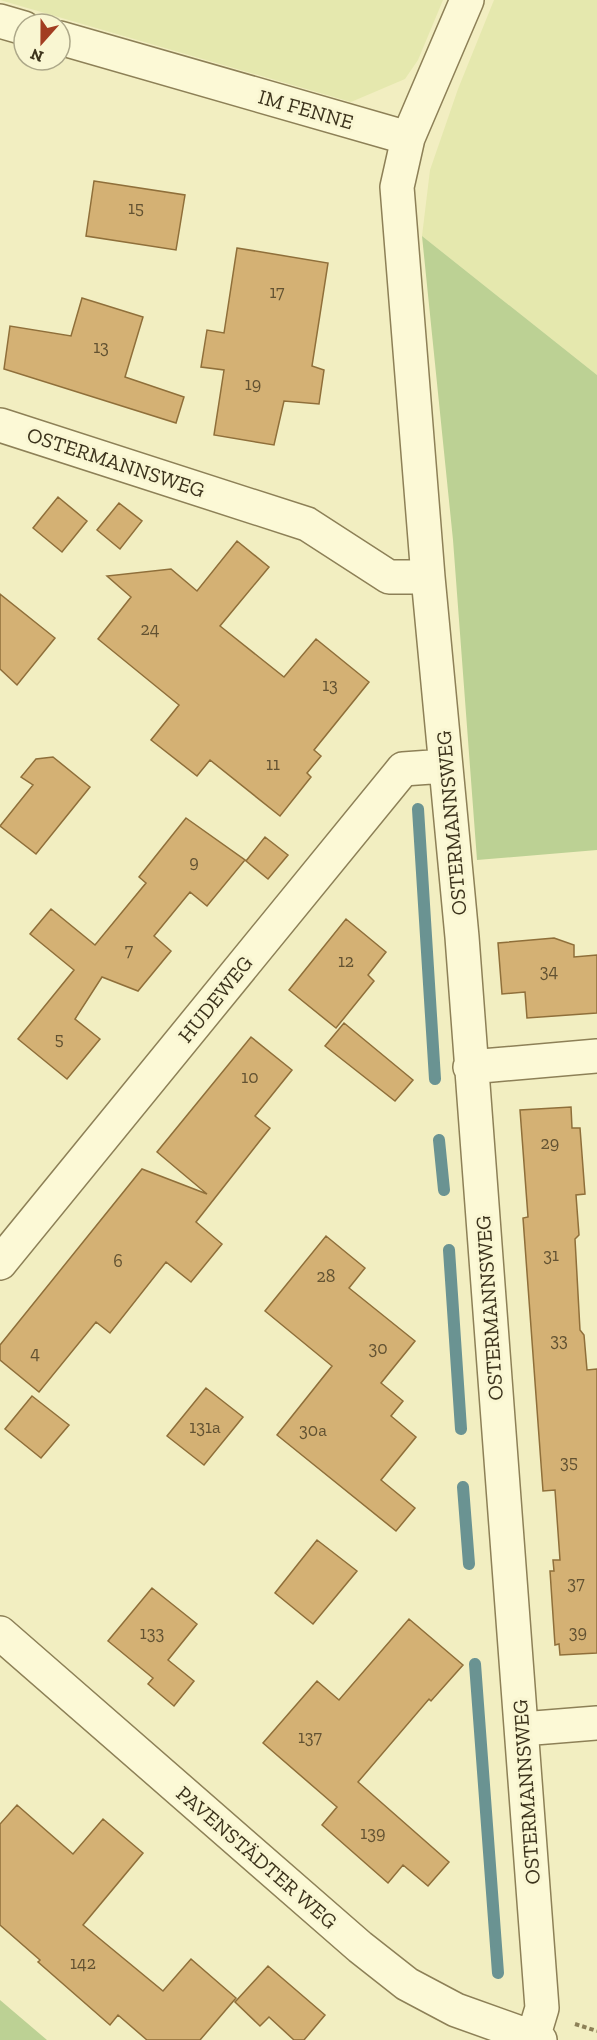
<svg xmlns="http://www.w3.org/2000/svg" width="597" height="2040" viewBox="0 0 597 2040" font-family="'Zilla Slab',serif">
<style>
.farmland{fill:#e5e8ae}
.green{fill:#bcd194}
.lines{fill:none;stroke-linecap:round;stroke-linejoin:round}
.stream{stroke:#6a9392;stroke-width:12}
.building{fill:#d4b174;stroke:#8f6f3a;stroke-width:1.5}
.street-casing{stroke:#8d8057;stroke-width:36}
.path{stroke:#8d8057;stroke-width:4;stroke-dasharray:4.5 3;stroke-linecap:butt}
.street{stroke:#fcf9d6;stroke-width:33}
.labels{text-anchor:middle;dominant-baseline:central;stroke-width:6;stroke-linejoin:round;paint-order:stroke}
.number-label{font-size:18px;fill:#625232}
.street-label{font-size:21px;fill:#3c331c;stroke:#f9f6d2}
</style>
<rect width="100%" height="100%" fill="#f2eec1"/>
<path class="farmland" d="M 0,0 L 443,0 L 418,60 L 405,79 L 351,102 Z
M 494,0 L 597,0 L 597,375 L 422,236 L 430,170 L 458,89 Z"/>
<path class="green" d="M 422,236 L 597,375 L 597,850 L 477,860 L 453,540 Z
M 0,2000 L 47,2040 L 0,2040 Z"/>
<g class="lines">
<path class="stream" d="M 418,809 L 435,1079
M 439,1140 L 444,1190
M 449,1250 L 461,1429
M 463,1487 L 469,1564
M 475,1664 L 498,1973"/>
</g>
<path class="building" d="M 94,181 L 185,195 L 176,250 L 86,236 Z
M 237,248 L 328,263 L 312,366 L 324,370 L 319,404 L 284,401 L 274,445 L 214,435 L 224,370 L 201,367 L 207,330 L 224,333 Z
M 82,298 L 143,317 L 125,377 L 184,397 L 176,423 L 4,369 L 10,326 L 71,336 Z
M 58,497 L 87,521 L 62,552 L 33,528 Z
M 119,503 L 142,521 L 120,549 L 97,530 Z
M 237,541 L 269,567 L 220,626 L 284,677 L 316,639 L 369,682 L 314,750 L 321,756 L 307,773 L 311,777 L 280,816 L 210,760 L 197,776 L 151,740 L 179,705 L 98,639 L 131,597 L 107,576 L 171,569 L 197,591 Z
M 0,594 L 55,638 L 17,685 L 0,669 Z
M 53,757 L 90,787 L 36,854 L 0,826 L 33,785 L 21,777 L 36,759 Z
M 186,818 L 245,860 L 207,906 L 190,892 L 154,936 L 171,951 L 138,991 L 102,977 L 75,1019 L 100,1039 L 67,1079 L 18,1039 L 74,970 L 30,934 L 51,909 L 95,945 L 146,883 L 139,877 Z
M 265,837 L 288,855 L 268,879 L 246,861 Z
M 346,919 L 386,952 L 368,975 L 374,981 L 336,1028 L 289,990 Z
M 554,938 L 574,945 L 574,957 L 597,955 L 597,1013 L 527,1018 L 525,992 L 502,994 L 498,943 Z
M 344,1023 L 413,1080 L 395,1101 L 325,1046 Z
M 251,1037 L 292,1070 L 255,1116 L 270,1128 L 196,1222 L 222,1244 L 191,1282 L 166,1262 L 110,1333 L 96,1322 L 39,1392 L 0,1360 L 0,1345 L 142,1169 L 207,1194 L 157,1152 Z
M 571,1107 L 572,1128 L 580,1128 L 585,1194 L 576,1195 L 579,1235 L 575,1239 L 580,1330 L 584,1335 L 587,1370 L 597,1369 L 597,1653 L 560,1655 L 559,1644 L 555,1645 L 550,1571 L 554,1571 L 553,1560 L 560,1560 L 555,1490 L 543,1491 L 523,1218 L 528,1217 L 520,1110 Z
M 326,1236 L 365,1268 L 349,1288 L 415,1341 L 381,1383 L 403,1401 L 391,1416 L 416,1437 L 381,1480 L 415,1508 L 396,1531 L 277,1435 L 332,1366 L 265,1311 Z
M 206,1388 L 243,1417 L 204,1465 L 167,1436 Z
M 32,1396 L 69,1425 L 41,1458 L 5,1429 Z
M 317,1540 L 357,1571 L 313,1624 L 275,1593 Z
M 152,1588 L 197,1624 L 168,1660 L 194,1681 L 174,1706 L 148,1684 L 153,1678 L 108,1641 Z
M 409,1619 L 463,1665 L 431,1701 L 429,1699 L 358,1782 L 449,1862 L 428,1886 L 403,1865 L 388,1883 L 322,1825 L 337,1807 L 263,1743 L 317,1681 L 339,1700 Z
M 17,1805 L 73,1854 L 103,1819 L 143,1853 L 83,1925 L 163,1991 L 191,1959 L 236,1998 L 200,2040 L 147,2040 L 118,2015 L 110,2025 L 38,1962 L 40,1960 L 0,1925 L 0,1824 Z
M 268,1966 L 325,2015 L 304,2040 L 294,2040 L 269,2017 L 260,2026 L 235,2002 Z"/>
<g class="lines">
<g class="street-casing">
<path id="street" d="M 467,0 L 408,138 L 397,187 L 428,577 L 462,937 L 542,2008 L 533,2038
M 0,21 L 24,28
M 60,38 L 408,138
M 0,425 L 307,524 L 389,577 L 428,577
M 470,1067 L 597,1056
M 0,1263 L 403,769 L 445,766
M 0,1633 L 360,1947 L 407,1984 L 456,2010 L 540,2040
M 522,1729 L 597,1723"/>
</g>
<path class="path" d="M 575,2024 L 597,2031"/>
<use href="#street" class="street"/>
</g>
<g class="labels">
<g class="number-label">
<text x="136" y="208">15</text>
<text x="277" y="292">17</text>
<text x="101" y="347">13</text>
<text x="253" y="384">19</text>
<text x="150" y="629">24</text>
<text x="330" y="685">13</text>
<text x="273" y="764">11</text>
<text x="194" y="862">9</text>
<text x="129" y="950">7</text>
<text x="346" y="961">12</text>
<text x="549" y="971">34</text>
<text x="59" y="1039">5</text>
<text x="250" y="1077">10</text>
<text x="550" y="1143">29</text>
<text x="551" y="1255">31</text>
<text x="118" y="1261">6</text>
<text x="326" y="1276">28</text>
<text x="559" y="1340">33</text>
<text x="378" y="1348">30</text>
<text x="35" y="1353">4</text>
<text x="205" y="1427">131a</text>
<text x="313" y="1430">30a</text>
<text x="569" y="1462">35</text>
<text x="576" y="1583">37</text>
<text x="578" y="1632">39</text>
<text x="152" y="1633">133</text>
<text x="310" y="1737">137</text>
<text x="373" y="1833">139</text>
<text x="83" y="1963">142</text>
</g>
<g class="street-label">
<text transform="translate(306 109) rotate(16)">IM FENNE</text>
<text transform="translate(116 462) rotate(18)">OSTERMANNSWEG</text>
<text transform="translate(451 823) rotate(-95)">OSTERMANNSWEG</text>
<text transform="translate(215 999) rotate(-51)">HUDEWEG</text>
<text transform="translate(489 1308) rotate(-94)">OSTERMANNSWEG</text>
<text transform="translate(526 1792) rotate(-94)">OSTERMANNSWEG</text>
<text transform="translate(257 1857) rotate(41)">PAVENSTÄDTER WEG</text>
</g>
</g>
<g transform="translate(42 42) rotate(201)"><circle r="28" fill="#f9f6d2" stroke="#ada889" stroke-width="1.5"/>
<path d="M0-4.5L10 22L0 15L-10 22Z" fill="#a23d21"/>
<text y="-9" font-size="16" font-weight="bold" text-anchor="middle" fill="#3c331c">N</text>
</g>
</svg>
